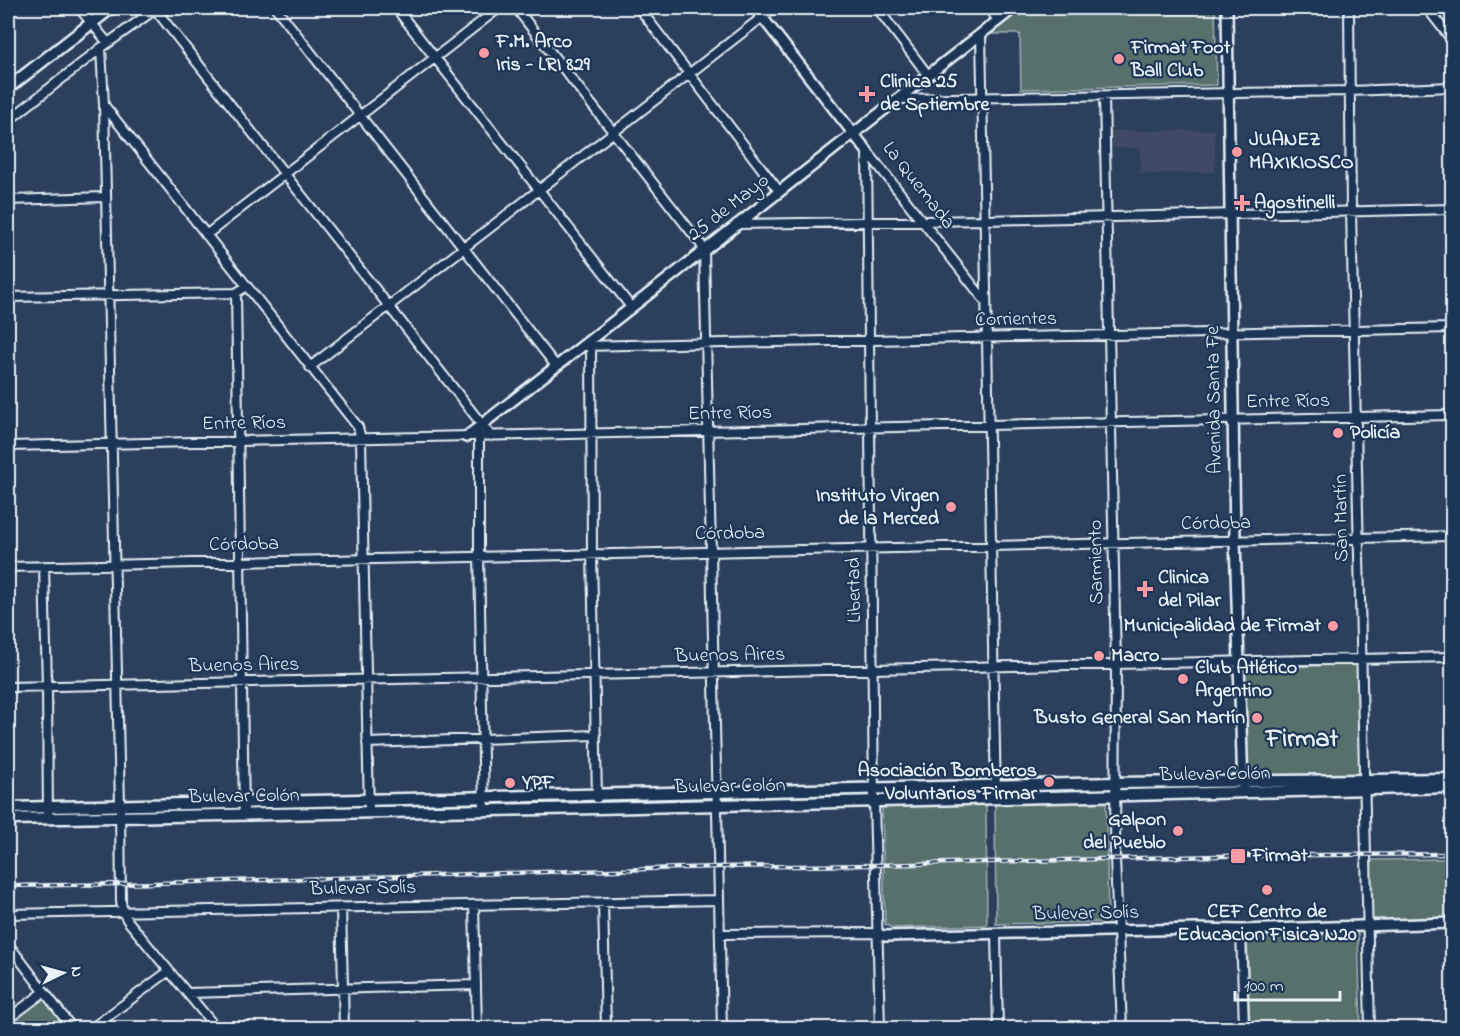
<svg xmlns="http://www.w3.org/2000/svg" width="1460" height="1036" viewBox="0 0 1460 1036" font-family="'Indie Flower',sans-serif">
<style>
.built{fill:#3f4a64}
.green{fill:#58706c;stroke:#a0b0b2;stroke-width:1.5}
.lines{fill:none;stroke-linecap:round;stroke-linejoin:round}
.minor-casing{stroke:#e8f1f8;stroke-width:12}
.tertiary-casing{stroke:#e8f1f8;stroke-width:14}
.secondary-casing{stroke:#e8f1f8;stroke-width:15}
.minor{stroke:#1d3557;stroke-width:8}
.tertiary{stroke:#1d3557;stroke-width:9}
.secondary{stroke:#1d3557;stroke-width:10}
.rail-casing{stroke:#e8f1f8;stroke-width:4.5}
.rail{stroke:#1d3557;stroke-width:2;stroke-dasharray:7;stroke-linecap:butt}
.poi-dot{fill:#ff9aa2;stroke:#1d3557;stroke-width:2}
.labels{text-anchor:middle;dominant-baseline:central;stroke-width:4.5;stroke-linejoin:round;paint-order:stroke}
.poi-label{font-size:20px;font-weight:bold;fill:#e8f1f8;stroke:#1d3557;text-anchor:start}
.street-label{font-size:20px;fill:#e8f1f8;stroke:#1d3557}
.district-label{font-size:26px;font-weight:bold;fill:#e8f1f8;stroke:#1d3557}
</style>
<rect width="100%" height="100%" fill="#2c3f5d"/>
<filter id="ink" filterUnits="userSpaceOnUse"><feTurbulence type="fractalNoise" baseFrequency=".0167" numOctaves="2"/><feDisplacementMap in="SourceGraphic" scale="12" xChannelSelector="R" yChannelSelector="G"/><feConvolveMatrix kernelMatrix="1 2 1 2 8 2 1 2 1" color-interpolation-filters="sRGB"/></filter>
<g filter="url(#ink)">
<path class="built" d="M 1215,130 L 1215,172 L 1140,174 L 1140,148 L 1108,148 L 1109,131 Z"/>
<path class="green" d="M 1024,8 L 1215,8 L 1217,85 L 1021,89 L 1020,34 L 989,34 Z
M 1355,664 L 1358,666 L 1359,772 L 1356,775 L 1251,777 L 1245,773 L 1244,675 L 1249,669 Z
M 1106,801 L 1108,922 L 996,924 L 995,803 Z
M 986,803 L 987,925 L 892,928 L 885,924 L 882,805 Z
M 1452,859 L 1452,918 L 1372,920 L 1371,860 Z
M 1358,934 L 1361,1028 L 1250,1028 L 1247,937 Z
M 43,998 L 67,1028 L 26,1028 L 18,1018 Z"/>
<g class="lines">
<g class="minor-casing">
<path id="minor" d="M 79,8 L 108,43
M 276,8 L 556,366
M 396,8 L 631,307
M 516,8 L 700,243 L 704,250 L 722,1028
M 639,8 L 779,191
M 877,8 L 928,75
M 989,8 L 998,20
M 1349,8 L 1351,211 L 1370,1028
M 1427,8 L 1452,40
M 155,9 L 491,436
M 981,34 L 996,798
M 101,48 L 104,105 L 120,806 L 121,902 L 123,912 L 128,921 L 216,1028
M 1104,96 L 1116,664 L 1115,858 L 1122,1028
M 897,99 L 1350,91 L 1452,87
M 104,105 L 358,427 L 361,439 L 369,812
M 8,121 L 101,48 L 157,8
M 867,151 L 874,801 L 880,1028
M 867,151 L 986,302
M 8,200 L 106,197
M 737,224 L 985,220 L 1452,209
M 206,235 L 499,8
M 236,293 L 244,815
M 8,297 L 236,293 L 247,286
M 591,342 L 592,554 L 597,798
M 582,346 L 1452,328
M 310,367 L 774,8
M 479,434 L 479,556 L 484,810
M 8,446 L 1452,415
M 44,566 L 47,686 L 48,819
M 8,567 L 1452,536
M 8,687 L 1452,657
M 367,743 L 596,735
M 603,902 L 606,1028
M 474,905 L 477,1028
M 341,907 L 344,1028
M 8,914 L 719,900
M 1241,930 L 1244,1028
M 720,934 L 870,933 L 878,934
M 996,934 L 998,1028
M 8,944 L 72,1028
M 187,993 L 476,985
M 8,1019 L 44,992
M 92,1028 L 169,971"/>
</g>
<g class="tertiary-casing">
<path id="tertiary" d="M 755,8 L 867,151
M 1227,8 L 1235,540 L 1243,787
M 466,437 L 1014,8
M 878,934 L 885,936 L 1197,929 L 1241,930 L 1452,923"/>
</g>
<g class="secondary-casing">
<path id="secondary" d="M 8,88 L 111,8
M 8,808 L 1115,783 L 1452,779
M 8,819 L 597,808 L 1452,787"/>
</g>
<use href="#minor" class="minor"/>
<use href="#tertiary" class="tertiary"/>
<use href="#secondary" class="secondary"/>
<g class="rail-casing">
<path id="rail" d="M 8,886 L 121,884 L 718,867 L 875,865 L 1217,856 L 1452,854"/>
</g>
<use href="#rail" class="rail"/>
</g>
</g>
<g class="poi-dot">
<circle cx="484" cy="53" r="6"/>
<circle cx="1119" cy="59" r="6"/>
<path d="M864 85h6v6h6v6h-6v6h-6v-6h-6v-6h6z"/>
<circle cx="1237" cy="152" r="6"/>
<path d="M1239 194h6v6h6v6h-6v6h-6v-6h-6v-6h6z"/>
<circle cx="1338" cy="433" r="6"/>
<circle cx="951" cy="507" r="6"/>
<path d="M1142 580h6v6h6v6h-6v6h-6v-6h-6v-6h6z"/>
<circle cx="1333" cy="626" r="6"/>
<circle cx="1099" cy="656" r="6"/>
<circle cx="1183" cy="679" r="6"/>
<circle cx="1257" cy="718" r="6"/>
<circle cx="1049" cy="782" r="6"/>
<circle cx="510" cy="783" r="6"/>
<circle cx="1178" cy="831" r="6"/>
<rect x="1230" y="848" width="16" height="16" rx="3"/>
<circle cx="1267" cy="890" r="6"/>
</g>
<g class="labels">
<g class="poi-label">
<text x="496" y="42">F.M. Arco<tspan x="496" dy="23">Iris - LRI 829</tspan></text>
<text x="1131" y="48">Firmat Foot<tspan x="1131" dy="23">Ball Club</tspan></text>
<text x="880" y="82">Clinica 25<tspan x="880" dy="23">de Sptiembre</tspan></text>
<text x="1249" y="140">JUANEZ<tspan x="1249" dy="23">MAXIKIOSCO</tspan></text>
<text x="1254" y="203">Agostinelli</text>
<text x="1350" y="433">Policía</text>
<text x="939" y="496" text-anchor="end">Instituto Virgen<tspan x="939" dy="23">de la Merced</tspan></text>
<text x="1158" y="578">Clinica<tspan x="1158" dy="23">del Pilar</tspan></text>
<text x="1321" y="626" text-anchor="end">Municipalidad de Firmat</text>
<text x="1111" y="656">Macro</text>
<text x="1195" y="668">Club Atlético<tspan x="1195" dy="23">Argentino</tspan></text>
<text x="1245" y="718" text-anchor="end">Busto General San Martín</text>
<text x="1037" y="771" text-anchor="end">Asociación Bomberos<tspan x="1037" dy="23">Voluntarios Firmar</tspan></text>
<text x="522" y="783">YPF</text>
<text x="1166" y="820" text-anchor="end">Galpon<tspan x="1166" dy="23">del Pueblo</tspan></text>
<text x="1252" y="856">Firmat</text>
<text x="1267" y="912" text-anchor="middle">CEF Centro de<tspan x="1267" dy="23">Educacion Fisica N20</tspan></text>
</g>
<g class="street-label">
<text transform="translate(918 186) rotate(52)">La Quemada</text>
<text transform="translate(729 208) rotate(-38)">25 de Mayo</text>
<text transform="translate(1016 320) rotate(-1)">Corrientes</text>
<text transform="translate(1215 400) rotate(-91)">Avenida Santa Fe</text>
<text transform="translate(1288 402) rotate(-1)">Entre Ríos</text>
<text transform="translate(730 414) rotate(-1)">Entre Ríos</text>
<text transform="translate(244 424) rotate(-1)">Entre Ríos</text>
<text transform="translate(1342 518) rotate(-91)">San Martín</text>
<text transform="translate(1216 524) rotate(-1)">Córdoba</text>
<text transform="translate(730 534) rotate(-1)">Córdoba</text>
<text transform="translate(244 545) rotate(-1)">Córdoba</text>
<text transform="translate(1097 562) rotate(-91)">Sarmiento</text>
<text transform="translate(855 590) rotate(-91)">Libertad</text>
<text transform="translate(730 656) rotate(-1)">Buenos Aires</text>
<text transform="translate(244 666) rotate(-1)">Buenos Aires</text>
<text transform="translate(1215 775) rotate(-1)">Bulevar Colón</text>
<text transform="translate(730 787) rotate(-1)">Bulevar Colón</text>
<text transform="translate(244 797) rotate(-1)">Bulevar Colón</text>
<text transform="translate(363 889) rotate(-1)">Bulevar Solís</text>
<text transform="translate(1086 914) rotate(-1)">Bulevar Solís</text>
</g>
<g class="district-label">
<text x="1302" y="740">Firmat</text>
</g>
</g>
<rect width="1460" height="1036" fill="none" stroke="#1d3557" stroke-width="30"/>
<rect x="15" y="15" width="1430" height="1006" fill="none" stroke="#e8f1f8" stroke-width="2" filter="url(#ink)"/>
<g transform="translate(63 973) rotate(85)" stroke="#1d3557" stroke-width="4.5" paint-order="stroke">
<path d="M0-4.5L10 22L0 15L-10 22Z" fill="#e8f1f8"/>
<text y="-9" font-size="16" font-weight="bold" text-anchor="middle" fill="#e8f1f8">N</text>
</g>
<path d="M1235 991v9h105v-9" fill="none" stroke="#e8f1f8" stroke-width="3"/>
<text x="1244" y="991" font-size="18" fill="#e8f1f8" stroke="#1d3557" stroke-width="4.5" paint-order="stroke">100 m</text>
</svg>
